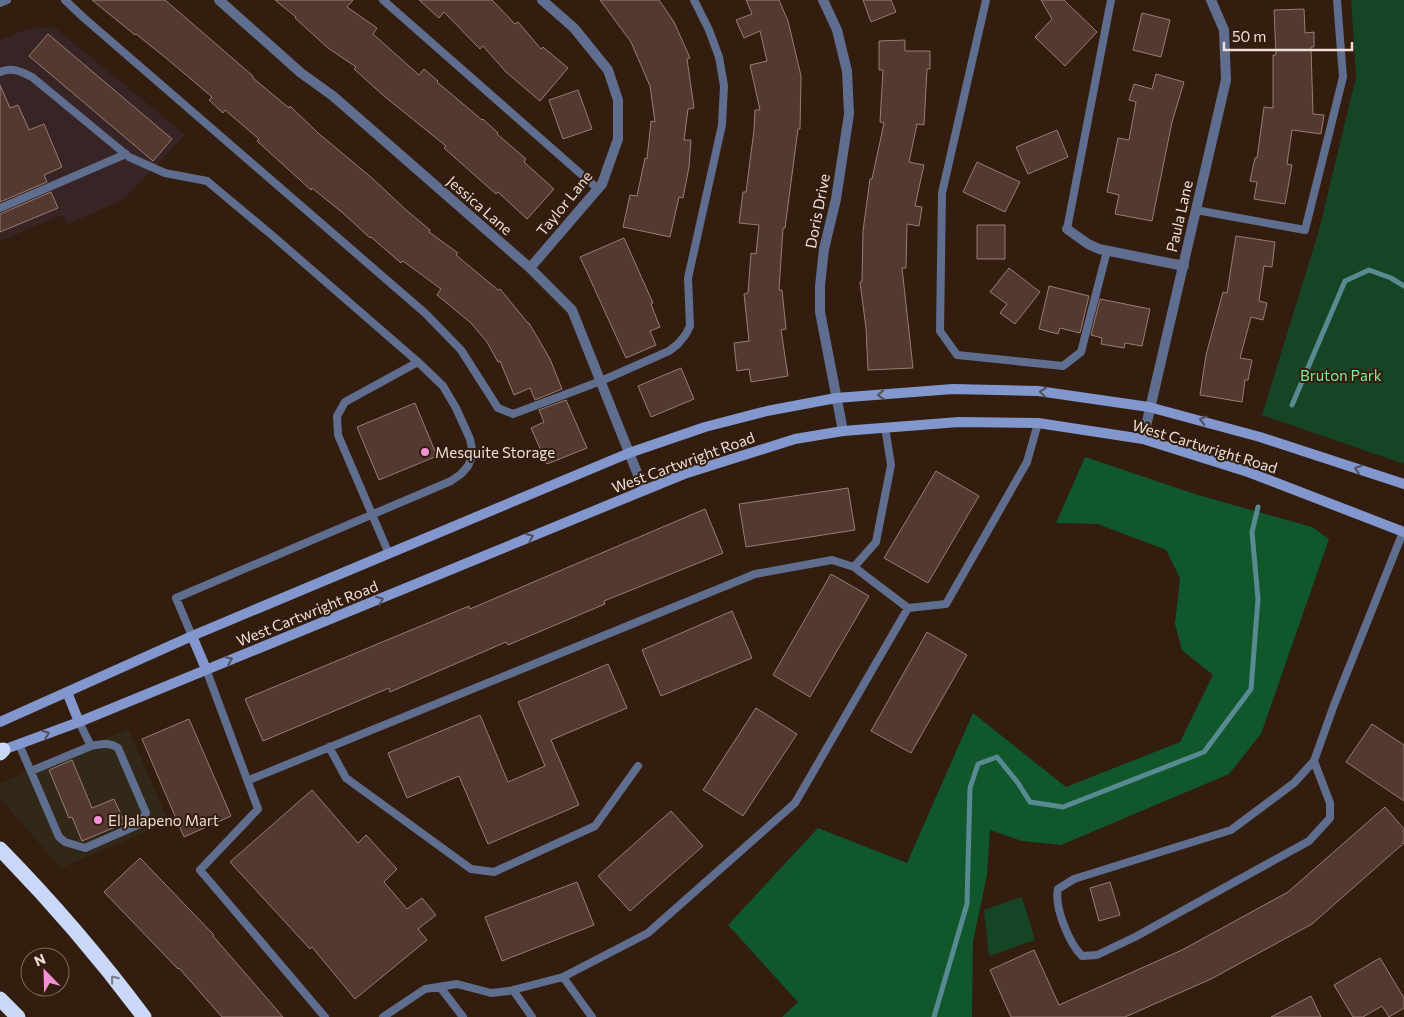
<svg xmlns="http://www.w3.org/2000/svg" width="1404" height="1017" viewBox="0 0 1404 1017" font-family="Commissioner,sans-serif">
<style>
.commercial{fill:#312818}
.industrial{fill:#372424}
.green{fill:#154525}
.forest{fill:#10572b}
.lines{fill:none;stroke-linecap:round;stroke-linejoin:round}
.stream{stroke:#598a91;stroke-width:5}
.building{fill:#543931;stroke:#9b7c73}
.service{stroke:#5f6d8e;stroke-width:8}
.minor{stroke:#5f6d8e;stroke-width:10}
.secondary{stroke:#8197cd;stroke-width:10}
.motorway{stroke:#c9d8fa;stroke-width:15}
.oneway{stroke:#524e5a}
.oneway2{stroke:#7e7a84}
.poi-dot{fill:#f491d4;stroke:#321d0e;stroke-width:2}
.labels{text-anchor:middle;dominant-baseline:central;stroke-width:4;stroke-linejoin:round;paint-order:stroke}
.street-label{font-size:15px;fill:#eedfd6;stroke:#321d0e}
.park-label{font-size:15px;fill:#7dee9d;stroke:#321d0e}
.poi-label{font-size:15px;fill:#eedfd6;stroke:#321d0e;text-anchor:start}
</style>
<rect width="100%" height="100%" fill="#321d0e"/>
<path class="commercial" d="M 128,729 L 169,822 L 61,868 L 0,798 L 0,783 Z"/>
<path class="industrial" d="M 54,27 L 185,135 L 123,200 L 68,224 L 62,215 L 0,241 L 0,40 L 27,29 Z"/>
<path class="green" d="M 1351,0 L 1404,0 L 1404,464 L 1262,415 L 1319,230 L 1356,77 Z
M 1022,897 L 1035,940 L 989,956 L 984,910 Z"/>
<path class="forest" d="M 1085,457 L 1198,495 L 1312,527 L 1329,539 L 1261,734 L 1229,774 L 1061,845 L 1022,841 L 990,830 L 987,875 L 973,941 L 972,1017 L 782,1017 L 798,1002 L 728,925 L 818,828 L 907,863 L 973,713 L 1066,787 L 1180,742 L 1213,675 L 1182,650 L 1175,624 L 1180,578 L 1166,550 L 1098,524 L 1056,523 Z"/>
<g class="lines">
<path class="stream" d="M 1292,405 L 1345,281 L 1369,270 L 1391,278 L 1404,286
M 934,1017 L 967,904 L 970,788 L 978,764 L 997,757 L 1018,783 L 1030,802 L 1063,807 L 1204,752 L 1251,689 L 1258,599 L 1252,532 L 1258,507"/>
</g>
<path class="building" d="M 92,0 L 165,0 L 253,76 L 253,78 L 289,108 L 290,106 L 318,133 L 372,178 L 405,209 L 430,230 L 429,232 L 458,253 L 456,255 L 498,290 L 500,289 L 528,323 L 529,323 L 550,359 L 562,389 L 535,400 L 530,388 L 514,395 L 500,361 L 498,362 L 487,342 L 471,323 L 437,295 L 441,289 L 403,261 L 401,263 L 371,237 L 370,238 L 343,213 L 312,188 L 311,190 L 257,141 L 259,139 L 225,110 L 223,113 L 209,100 L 212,97 L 166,58 L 136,34 L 135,35 Z
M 275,0 L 353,0 L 347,7 L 377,28 L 373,34 L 419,75 L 424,69 L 438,81 L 437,82 L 482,120 L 483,119 L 498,133 L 497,134 L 526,159 L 524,162 L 554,189 L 527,219 L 498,192 L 496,194 L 444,148 L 446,146 L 384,96 L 354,69 L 356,67 L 328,48 L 295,18 L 296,17 Z
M 419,0 L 492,0 L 515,24 L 518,22 L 541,49 L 543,47 L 568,68 L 540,101 L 506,72 L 483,46 L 480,49 L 444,12 L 439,18 Z
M 600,0 L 659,0 L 674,22 L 690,58 L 687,59 L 694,108 L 688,109 L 684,140 L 691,140 L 689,167 L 683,198 L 679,197 L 670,237 L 623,227 L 630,195 L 637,196 L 645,158 L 647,159 L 651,121 L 655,122 L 650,86 L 631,42 Z
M 746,0 L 779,0 L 788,21 L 801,76 L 800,129 L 798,129 L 785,228 L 783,228 L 779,290 L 782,290 L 786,329 L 781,330 L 788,376 L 751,382 L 749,369 L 737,371 L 734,343 L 749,341 L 744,294 L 748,293 L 751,253 L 756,254 L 759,225 L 739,223 L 743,192 L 746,192 L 754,130 L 755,110 L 760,110 L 750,65 L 767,61 L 760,31 L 744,38 L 736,20 L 752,14 Z
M 863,0 L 891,0 L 896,12 L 871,22 Z
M 1041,0 L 1064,0 L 1097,32 L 1065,66 L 1035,37 L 1052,19 Z
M 1304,9 L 1305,33 L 1314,32 L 1314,47 L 1311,47 L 1313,114 L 1324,115 L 1321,134 L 1292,130 L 1287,164 L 1292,165 L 1285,204 L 1254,199 L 1257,182 L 1250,181 L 1255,158 L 1257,158 L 1264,107 L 1273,108 L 1273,55 L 1276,55 L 1274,10 Z
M 1142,13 L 1170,20 L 1161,57 L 1133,50 Z
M 48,34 L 172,139 L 153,161 L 29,56 Z
M 905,40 L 905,51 L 930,51 L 930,69 L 927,69 L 924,125 L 917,124 L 909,162 L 924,165 L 915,206 L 922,207 L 919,226 L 907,224 L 906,268 L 902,268 L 913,368 L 868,370 L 866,328 L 860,282 L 862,281 L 863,231 L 870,179 L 872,179 L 884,123 L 880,122 L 883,70 L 879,70 L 879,41 Z
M 1156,74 L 1184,82 L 1172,122 L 1152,221 L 1115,214 L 1119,195 L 1107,192 L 1118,138 L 1129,140 L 1136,102 L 1129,100 L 1134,84 L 1152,89 Z
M 0,85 L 10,108 L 18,105 L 29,130 L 44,124 L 62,167 L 44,175 L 47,182 L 0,202 Z
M 578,90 L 592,129 L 563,139 L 549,100 Z
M 1057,130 L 1068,157 L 1028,174 L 1016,147 Z
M 977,162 L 1020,182 L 1005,212 L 963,192 Z
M 51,192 L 58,208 L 0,232 L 0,214 Z
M 977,225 L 1005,225 L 1005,259 L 977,259 Z
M 1236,236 L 1275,242 L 1272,267 L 1264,266 L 1259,301 L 1267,303 L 1263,320 L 1251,317 L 1240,358 L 1252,360 L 1248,380 L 1245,380 L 1242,402 L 1200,395 L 1206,355 L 1223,292 L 1227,293 Z
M 624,238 L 653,303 L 651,304 L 660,327 L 650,331 L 656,345 L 626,358 L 580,257 Z
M 1009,268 L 1040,292 L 1015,324 L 1000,313 L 1007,304 L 990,292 Z
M 1049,286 L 1089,296 L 1080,333 L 1060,328 L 1058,334 L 1039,329 Z
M 1100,299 L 1150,309 L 1142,346 L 1125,343 L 1124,348 L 1101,344 L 1102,338 L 1091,335 Z
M 681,368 L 694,399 L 651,417 L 638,386 Z
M 566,400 L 587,448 L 547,464 L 531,428 L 544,422 L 539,410 Z
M 415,403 L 437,456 L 379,480 L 357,427 Z
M 936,471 L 979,496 L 928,583 L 884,558 Z
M 848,488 L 855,530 L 746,547 L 739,504 Z
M 705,509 L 723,553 L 604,601 L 605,604 L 508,645 L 506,642 L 390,692 L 389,688 L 263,741 L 245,699 L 469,606 L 470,609 Z
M 831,574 L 869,596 L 810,697 L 773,675 Z
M 732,611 L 752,658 L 661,696 L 642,650 Z
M 927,632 L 967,655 L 911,753 L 871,731 Z
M 608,664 L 627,708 L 551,740 L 579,805 L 488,844 L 459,776 L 407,798 L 388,753 L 480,715 L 508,782 L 545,766 L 518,702 Z
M 756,708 L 797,734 L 743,816 L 703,790 Z
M 189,719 L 231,816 L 184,837 L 142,739 Z
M 1372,724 L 1404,745 L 1404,801 L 1346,762 Z
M 72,760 L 92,808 L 114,799 L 125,823 L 82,841 L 72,817 L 69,818 L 49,770 Z
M 312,790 L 358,843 L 366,835 L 397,869 L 384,882 L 407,909 L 422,898 L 436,915 L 418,929 L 427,940 L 355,999 L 312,947 L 310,949 L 230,862 Z
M 1385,807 L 1404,829 L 1404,843 L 1312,924 L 1211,979 L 1125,1017 L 1011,1017 L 990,970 L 1034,950 L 1059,1005 L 1182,950 L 1288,892 Z
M 671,811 L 703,846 L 630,911 L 598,876 Z
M 140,858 L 214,935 L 213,936 L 283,1017 L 222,1017 L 179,968 L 178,969 L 104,892 Z
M 577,882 L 594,925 L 502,961 L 485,917 Z
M 1110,882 L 1120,915 L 1099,921 L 1090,888 Z
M 1380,958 L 1404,998 L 1404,1008 L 1389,1017 L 1382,1006 L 1363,1017 L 1353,1017 L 1334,985 Z
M 1311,996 L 1321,1017 L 1271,1017 Z"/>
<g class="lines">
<path class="service" d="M 65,0 L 84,18 L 425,313 L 461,350 L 498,408 L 513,414 L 601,381 L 669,351 L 678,344 L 686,334 L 690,326 L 688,278 L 722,125 L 724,86 L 719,57 L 709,30 L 694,0
M 383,0 L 598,189
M 986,0 L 942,193 L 940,331 L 957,355 L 1063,366 L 1081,352 L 1107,251
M 0,3 L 7,0
M 0,72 C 12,67 20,71 32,77 L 129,157 L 165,173 L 207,181 L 274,237 L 418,362 L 443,386 L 456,408 L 470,439 L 472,449 L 471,459 L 468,466 L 461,474 L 451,481 L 176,598 L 192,636
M 0,208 L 126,154
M 1196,210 L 1305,230 L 1343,77 L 1337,0
M 1067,229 L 1111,0
M 885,427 L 891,465 L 876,542 L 854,567 L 908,608
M 389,554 L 338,435 L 337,416 L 345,402 L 418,362
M 206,669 L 258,809 L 200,870 L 325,1017
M 19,744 L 59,837 L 65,842 L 85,848 L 140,824 L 146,813 L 118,748 C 110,742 100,744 91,746 L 79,722
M 329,747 L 346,778 L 471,869 L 494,872 L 595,826 L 638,766
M 1314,761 L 1330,803 L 1330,818 L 1309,841 L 1135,937 L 1097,955 L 1082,956 C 1069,943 1054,907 1058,889 L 1074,879 L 1231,830 L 1294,783 L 1314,761 L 1334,705 L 1403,532
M 31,771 L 91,746
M 249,780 L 755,574 L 832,560 L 854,567
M 440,987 L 463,1017
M 513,990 L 532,1017
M 383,1017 L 425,989 L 457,984 L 491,993 L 509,991 L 563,977
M 592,1017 L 563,977 L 648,933 L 795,803 L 908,608 L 946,604 L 1027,462 L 1038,423"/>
<path class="minor" d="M 219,0 L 301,73 L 333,96 L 530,268 L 572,310 L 644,490
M 823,0 L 837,30 L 847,71 L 849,114 L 836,199 L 824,249 L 820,286 L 820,312 L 843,431
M 1067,229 L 1088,244 L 1099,249 L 1184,266
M 530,268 L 602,184 L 618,139 L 618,100 L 608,70 L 574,28 L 542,0
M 1143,439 L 1226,80 L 1224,30 L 1211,0"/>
<path class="secondary" d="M 192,636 L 206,669
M 67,692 L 79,722
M 0,722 L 192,636 L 629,453 L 705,427 L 767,411 L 836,398 L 953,389 L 1038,391 L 1149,407 L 1260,437 L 1404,484
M 0,751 L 79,722 L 684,474 L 795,439 L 843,431 L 959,422 L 1038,423 L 1143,439 L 1248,472 L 1404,532"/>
<path class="motorway" d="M 0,753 L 3,750
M 0,849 C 52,902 100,958 144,1017
M 0,999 L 18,1017"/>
</g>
<defs><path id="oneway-chevron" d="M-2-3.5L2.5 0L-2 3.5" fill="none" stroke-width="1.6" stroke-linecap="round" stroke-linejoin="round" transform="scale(1.25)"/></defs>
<g class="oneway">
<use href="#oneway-chevron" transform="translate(1043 392) rotate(-174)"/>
<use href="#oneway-chevron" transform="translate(881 395) rotate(175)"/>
<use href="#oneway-chevron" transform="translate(1203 420) rotate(-165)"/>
<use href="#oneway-chevron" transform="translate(1358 469) rotate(-162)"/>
<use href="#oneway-chevron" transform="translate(530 537) rotate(-23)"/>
<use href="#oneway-chevron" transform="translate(380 600) rotate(-22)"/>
<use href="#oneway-chevron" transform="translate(229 660) rotate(-22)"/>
<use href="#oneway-chevron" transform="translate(46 734) rotate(-20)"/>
</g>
<use class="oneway2" href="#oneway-chevron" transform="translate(114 979) rotate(-129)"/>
<g class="poi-dot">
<circle cx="425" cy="452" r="5"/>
<circle cx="98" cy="820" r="5"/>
</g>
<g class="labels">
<g class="street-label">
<text transform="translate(564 203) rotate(-51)">Taylor Lane</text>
<text transform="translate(480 205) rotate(41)">Jessica Lane</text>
<text transform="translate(817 211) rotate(-79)">Doris Drive</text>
<text transform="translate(1179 216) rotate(-77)">Paula Lane</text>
<text transform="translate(1205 446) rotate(17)">West Cartwright Road</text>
<text transform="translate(683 462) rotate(-20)">West Cartwright Road</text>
<text transform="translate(307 613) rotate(-22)">West Cartwright Road</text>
</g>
<g class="park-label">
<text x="1341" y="375">Bruton Park</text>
</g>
<g class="poi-label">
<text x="435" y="452">Mesquite Storage</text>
<text x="108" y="820">El Jalapeno Mart</text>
</g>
</g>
<g transform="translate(45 972) rotate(337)"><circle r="24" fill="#321d0e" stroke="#7d6b5e"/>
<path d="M0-4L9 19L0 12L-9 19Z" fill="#f491d4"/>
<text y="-8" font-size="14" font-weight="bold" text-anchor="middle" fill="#eedfd6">N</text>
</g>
<path d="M1224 42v8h128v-8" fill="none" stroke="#eedfd6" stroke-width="2.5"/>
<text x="1232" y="42" font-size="15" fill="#eedfd6" stroke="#321d0e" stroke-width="4" paint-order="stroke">50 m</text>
</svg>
